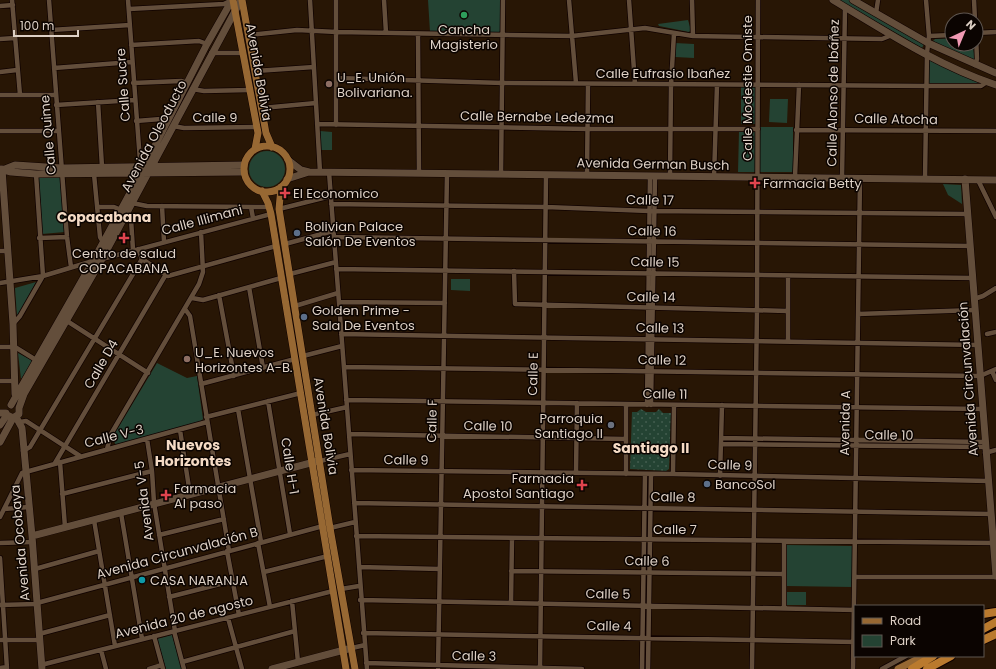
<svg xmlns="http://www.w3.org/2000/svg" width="996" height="669" viewBox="0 0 996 669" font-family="Poppins,sans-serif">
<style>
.grass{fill:url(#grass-dots)}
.park{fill:#244333}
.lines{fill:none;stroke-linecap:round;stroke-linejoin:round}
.street-casing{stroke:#100200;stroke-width:6}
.secondary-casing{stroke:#100200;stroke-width:8}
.primary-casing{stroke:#100200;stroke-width:8}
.highway-casing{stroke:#100200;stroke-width:10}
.street{stroke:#634e3b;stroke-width:4.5}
.secondary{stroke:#634e3b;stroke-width:7}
.primary{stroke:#976833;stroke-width:7}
.highway{stroke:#ba7a2e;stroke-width:8}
.leisure-dot{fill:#2e9e5b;stroke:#0b0401;stroke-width:1.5}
.education-dot{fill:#8d6e63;stroke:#0b0401;stroke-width:1.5}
.health-dot{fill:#e0444e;stroke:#0b0401;stroke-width:1.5}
.service-dot{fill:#5c6f8a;stroke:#0b0401;stroke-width:1.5}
.worship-dot{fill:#6b7280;stroke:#0b0401;stroke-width:1.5}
.culture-dot{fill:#0f9aa8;stroke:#0b0401;stroke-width:1.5}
.labels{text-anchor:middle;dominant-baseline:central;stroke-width:3;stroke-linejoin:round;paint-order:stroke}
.poi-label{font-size:13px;fill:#ded1c6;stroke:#0b0401;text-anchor:start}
.street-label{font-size:13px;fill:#ded1c6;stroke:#0b0401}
.neighbourhood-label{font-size:14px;font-weight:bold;fill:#f5dbc5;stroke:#0b0401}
</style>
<defs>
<pattern id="grass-dots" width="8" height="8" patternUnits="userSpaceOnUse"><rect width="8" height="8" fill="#244333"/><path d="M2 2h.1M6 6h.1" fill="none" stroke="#435d4f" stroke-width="1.8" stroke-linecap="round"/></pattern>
</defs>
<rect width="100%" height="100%" fill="#281605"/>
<path class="grass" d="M 641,409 L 646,412 L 656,412 L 659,409 L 663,413 L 671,413 L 669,469 L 666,471 L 630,469 L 632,412 L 637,412 Z"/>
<path class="park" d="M 428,0 L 501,0 L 500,31 L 499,34 L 430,32 Z
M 839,0 L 850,0 L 924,44 L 922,48 Z
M 688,20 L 691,30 L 689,32 L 659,26 L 658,24 Z
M 952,38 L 952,44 L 973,44 L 975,62 L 933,41 L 935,39 Z
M 675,43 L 694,44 L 694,58 L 675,57 Z
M 929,60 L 979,83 L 929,83 Z
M 741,87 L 756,87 L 756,124 L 741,124 Z
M 770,99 L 788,99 L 787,123 L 769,122 Z
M 760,127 L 793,127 L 793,172 L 760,172 Z
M 320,131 L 332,132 L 332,150 L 320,150 Z
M 739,131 L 755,132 L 755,172 L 738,172 Z
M249 169a18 18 0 1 1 36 0a18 18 0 1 1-36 0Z
M 60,177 L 65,232 L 42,234 L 39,178 Z
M 943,184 L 961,185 L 962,204 L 948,195 Z
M 451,279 L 470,279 L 470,291 L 451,290 Z
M 36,282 L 17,317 L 15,288 Z
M 18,353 L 33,361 L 21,379 Z
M 157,363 L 187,378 L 197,376 L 203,419 L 199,423 L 116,445 L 112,438 Z
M 787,545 L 852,546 L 852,587 L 786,586 Z
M 786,592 L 806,592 L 806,605 L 786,605 Z
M 172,635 L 182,669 L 166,669 L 157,639 Z"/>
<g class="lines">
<g class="street-casing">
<path id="street" d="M 12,0 L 20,95
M 49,0 L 67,237 L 71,267
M 128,0 L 140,161 L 143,167
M 310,0 L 320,172
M 384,0 L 386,33
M 569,0 L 576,83
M 629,0 L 635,84
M 692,0 L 693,36
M 974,0 L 975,20
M 0,6 L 13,5
M 129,9 L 224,4 L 230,1
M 876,13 L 878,0
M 51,30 L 130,25
M 976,33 L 996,32
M 418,34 L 419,173
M 249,35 L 297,30 L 337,32 L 572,36 L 645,28 L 693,36 L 882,39 L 892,35
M 929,36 L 952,35
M 0,39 L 15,38
M 131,45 L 199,41 L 207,44
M 211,53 L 243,53
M 975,65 L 977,59 L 976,36
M 54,68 L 132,62
M 256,71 L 314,67
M 0,72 L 17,70
M 337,78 L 503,83 L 926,86 L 981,86 L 987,82
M 133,83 L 181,81 L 187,83
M 192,89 L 204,91 L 250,90
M 0,95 L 56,95
M 98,102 L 102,167
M 56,105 L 135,100
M 262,108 L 316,103
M 136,121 L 161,119 L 168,121
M 317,124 L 587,129 L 758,129
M 336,125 L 336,0
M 173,126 L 184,128 L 257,127
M 796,130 L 996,131
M 0,131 L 58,131
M 329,172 L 367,669
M 94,174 L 100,237 L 103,242
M 501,174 L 503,0
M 587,175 L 588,84
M 670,176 L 671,85 L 674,33
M 714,177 L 717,85
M 795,177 L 799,85
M 842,178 L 845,8
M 925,179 L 927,53 L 929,36 L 926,0
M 978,180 L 996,217
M 132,203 L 147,206 L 269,207
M 331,204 L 546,207 L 649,211 L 967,214
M 162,206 L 164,242
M 98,207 L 114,207 L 121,210
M 251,207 L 253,218
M 279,209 L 331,196
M 126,214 L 131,219 L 133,250
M 334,237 L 970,246
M 39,238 L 67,237
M 285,244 L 333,231
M 138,249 L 142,259 L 168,276 L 276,246
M 0,251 L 8,251
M 102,259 L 271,214
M 336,269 L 973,278
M 514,271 L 515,304 L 787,311
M 290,274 L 336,262
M 0,283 L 43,276 L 93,261
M 249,287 L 263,368
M 219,295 L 234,376
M 192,298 L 203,300 L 281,278
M 974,299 L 983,296 L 996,288
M 339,302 L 445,303
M 295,306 L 338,293
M 185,309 L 190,316 L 229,551
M 858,314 L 975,310
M 67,321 L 148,373
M 13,324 L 20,316 L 43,276 L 36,174
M 341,334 L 978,345
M 987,334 L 996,332
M 788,341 L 788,276
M 0,347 L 15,347 L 36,360
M 303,356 L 342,346
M 344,367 L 980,376 L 996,369
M 992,371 L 996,380
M 0,381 L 15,381
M 201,384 L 295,359
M 346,400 L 983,409
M 268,401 L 290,534
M 626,404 L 626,474
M 647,405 L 650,176
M 651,405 L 655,176
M 238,409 L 261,542
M 312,415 L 347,407
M 206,417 L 301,393
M 20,422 L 26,421 L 80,456
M 180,430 L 190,494
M 349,434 L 626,439
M 721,438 L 984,442
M 147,439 L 152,471 L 154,503 L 175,631
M 721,444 L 984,447
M 107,449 L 111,434 L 199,284 L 203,272 L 201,232
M 23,451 L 30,447 L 142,259
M 985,453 L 996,450
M 320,461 L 350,454
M 60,462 L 65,527
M 55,463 L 165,276
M 351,470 L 673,474 L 988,481
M 576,473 L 577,403
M 673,474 L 674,406
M 720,476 L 722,405
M 62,494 L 152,471
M 354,503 L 991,514
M 4,509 L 29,507
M 121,513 L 142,639
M 0,517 L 22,473 L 207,422
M 94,520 L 115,646
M 330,528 L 355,522
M 159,535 L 224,519
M 356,536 L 994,543
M 0,543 L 33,542
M 258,543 L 270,607
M 227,551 L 239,615
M 0,558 L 7,669
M 359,567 L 440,569
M 35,569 L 99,551
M 511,571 L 783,574
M 264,572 L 328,556
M 855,577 L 996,577
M 341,589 L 359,586
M 169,597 L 232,581
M 360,600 L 855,610
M 292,601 L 298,662
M 37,603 L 323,526
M 511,603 L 512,538
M 0,605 L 37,604
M 784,608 L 784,542
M 228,618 L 242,669
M 174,631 L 184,669
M 363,633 L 855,642
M 39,634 L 110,615
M 154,636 L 163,669
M 0,640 L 39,640
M 352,648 L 365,645
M 101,650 L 106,669
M 182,662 L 295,631
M 366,663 L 582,669
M 41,665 L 333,591
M 0,668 L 7,667
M 149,669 L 162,665
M 438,669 L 447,174
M 540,669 L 546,175
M 642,669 L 645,474
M 648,669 L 651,474
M 752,669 L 757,310 L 758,0
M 853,669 L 860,178
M 882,669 L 906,656"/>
</g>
<g class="secondary-casing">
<path id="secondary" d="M 833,0 C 885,31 938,66 996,85
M 853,0 L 928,43 L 996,73
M 288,160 L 301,170 L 309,172
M 0,169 L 11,172 L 36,174 L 244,172
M 2,169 L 13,324 L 15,394
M 5,169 L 15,165 L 62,168 L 244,165
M 287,179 L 309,172 L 996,180
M 965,179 L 996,576
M 11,405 L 93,261 L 141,173 L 207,44 L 232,0
M 0,413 L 6,413
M 7,415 L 13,418 L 19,414 L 19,408 L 24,394 L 102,259 L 241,0
M 16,417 L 22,428 L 32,536 L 42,669
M 0,425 L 7,415
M 0,442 L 13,418
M 32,536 L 318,461
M 272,669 L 348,649"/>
</g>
<g class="primary-casing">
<path id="primary" d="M 233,0 L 258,133 L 255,149
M 242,0 L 266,133 L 272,147
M244 169a23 23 0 1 1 46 0a23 23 0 1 1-46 0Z
M 281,187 L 279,209 L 330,528 L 355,669
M 262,191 L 268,203 L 271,214 L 346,669
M 898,669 L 918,659 L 929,656"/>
</g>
<g class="highway-casing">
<path id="highway" d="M 983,614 L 996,612
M 983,629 L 996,622
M 983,640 L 996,634
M 912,669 L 933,656
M 927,669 L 951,656"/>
</g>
<use href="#street" class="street"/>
<use href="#secondary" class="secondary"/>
<use href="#primary" class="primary"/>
<use href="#highway" class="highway"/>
</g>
<circle class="leisure-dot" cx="464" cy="15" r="4"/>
<g class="education-dot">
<circle cx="329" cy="84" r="4"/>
<circle cx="187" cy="359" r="4"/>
</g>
<g class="health-dot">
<path d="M753 177h4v4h4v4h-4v4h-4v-4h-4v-4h4z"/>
<path d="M283 187h4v4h4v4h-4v4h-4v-4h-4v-4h4z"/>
<path d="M122 232h4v4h4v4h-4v4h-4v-4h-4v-4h4z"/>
<path d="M580 479h4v4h4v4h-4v4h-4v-4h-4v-4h4z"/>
<path d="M164 489h4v4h4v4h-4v4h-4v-4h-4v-4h4z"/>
</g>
<g class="service-dot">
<circle cx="297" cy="233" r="4"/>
<circle cx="304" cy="317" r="4"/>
<circle cx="707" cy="484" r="4"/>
</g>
<circle class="worship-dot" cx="611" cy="425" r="4"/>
<circle class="culture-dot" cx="142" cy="580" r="4"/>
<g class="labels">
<g class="poi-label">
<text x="464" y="29" text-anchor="middle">Cancha<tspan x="464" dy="15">Magisterio</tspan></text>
<text x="337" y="77">U_E. Unión<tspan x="337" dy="15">Bolivariana.</tspan></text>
<text x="763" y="183">Farmacia Betty</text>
<text x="293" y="193">El Economico</text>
<text x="305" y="226">Bolivian Palace<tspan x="305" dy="15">Salón De Eventos</tspan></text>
<text x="124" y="253" text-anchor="middle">Centro de salud<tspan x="124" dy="15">COPACABANA</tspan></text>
<text x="312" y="310">Golden Prime -<tspan x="312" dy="15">Sala De Eventos</tspan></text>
<text x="195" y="352">U_E. Nuevos<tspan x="195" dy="15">Horizontes A-B.</tspan></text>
<text x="603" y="418" text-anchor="end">Parroquia<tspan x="603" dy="15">Santiago ll</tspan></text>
<text x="574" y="478" text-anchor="end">Farmacia<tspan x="574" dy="15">Apostol Santiago</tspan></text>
<text x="715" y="484">BancoSol</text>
<text x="174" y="488">Farmacia<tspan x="174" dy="15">Al paso</tspan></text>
<text x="150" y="580">CASA NARANJA</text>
</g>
<g class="street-label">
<text transform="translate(259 72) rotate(80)">Avenida Bolivia</text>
<text x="663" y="73">Calle Eufrasio Ibañez</text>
<text transform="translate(123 85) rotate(-94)">Calle Sucre</text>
<text transform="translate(747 88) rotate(-90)">Calle Modestie Omiste</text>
<text transform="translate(833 93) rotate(-89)">Calle Alonso de Ibáñez</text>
<text x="215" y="117">Calle 9</text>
<text transform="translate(537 117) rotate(1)">Calle Bernabe Ledezma</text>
<text transform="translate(896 119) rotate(1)">Calle Atocha</text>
<text transform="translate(48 135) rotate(-95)">Calle Quime</text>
<text transform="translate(154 136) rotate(-62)">Avenida Oleoducto</text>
<text transform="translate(653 164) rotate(1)">Avenida German Busch</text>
<text transform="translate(650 200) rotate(1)">Calle 17</text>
<text transform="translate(202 220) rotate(-15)">Calle Illimani</text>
<text transform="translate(652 231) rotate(1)">Calle 16</text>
<text transform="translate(655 262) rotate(1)">Calle 15</text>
<text transform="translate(651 297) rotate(1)">Calle 14</text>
<text transform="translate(660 328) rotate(1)">Calle 13</text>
<text transform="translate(662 360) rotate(1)">Calle 12</text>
<text transform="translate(101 364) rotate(-60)">Calle D4</text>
<text transform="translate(533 374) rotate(-89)">Calle E</text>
<text transform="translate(968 379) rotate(-94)">Avenida Circunvalación</text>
<text transform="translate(665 394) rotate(1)">Calle 11</text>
<text transform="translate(432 421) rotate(-89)">Calle F</text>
<text transform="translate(845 423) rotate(-89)">Avenida A</text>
<text transform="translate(326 426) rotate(81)">Avenida Bolivia</text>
<text transform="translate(488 426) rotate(1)">Calle 10</text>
<text transform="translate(889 435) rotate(1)">Calle 10</text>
<text transform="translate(114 436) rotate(-14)">Calle V-3</text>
<text transform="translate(406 460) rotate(1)">Calle 9</text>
<text transform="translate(730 465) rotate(2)">Calle 9</text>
<text transform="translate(290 466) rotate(81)">Calle H-1</text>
<text transform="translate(673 497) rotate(1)">Calle 8</text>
<text transform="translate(144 501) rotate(-97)">Avenida V-5</text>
<text x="675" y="529">Calle 7</text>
<text transform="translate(20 543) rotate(-95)">Avenida Ocobaya</text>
<text transform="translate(177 553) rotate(-15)">Avenida Circunvalación B</text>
<text transform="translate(647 561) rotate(1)">Calle 6</text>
<text transform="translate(608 594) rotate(1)">Calle 5</text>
<text transform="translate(184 617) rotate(-14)">Avenida 20 de agosto</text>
<text transform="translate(609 626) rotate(1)">Calle 4</text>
<text transform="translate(474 656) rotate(1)">Calle 3</text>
</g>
<g class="neighbourhood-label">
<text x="104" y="217">Copacabana</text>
<text x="193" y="445">Nuevos<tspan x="193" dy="16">Horizontes</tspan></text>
<text x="651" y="448">Santiago II</text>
</g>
</g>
<rect x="854" y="605" width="130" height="52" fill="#0b0401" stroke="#5f5650"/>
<rect x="862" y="618" width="20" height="6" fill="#976833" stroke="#5f5650"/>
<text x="890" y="625" font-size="12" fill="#ded1c6">Road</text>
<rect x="862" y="635" width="20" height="12" fill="#244333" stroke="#5f5650"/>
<text x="890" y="645" font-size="12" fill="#ded1c6">Park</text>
<g transform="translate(964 32) rotate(44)"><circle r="19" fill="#0b0401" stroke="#5f5650"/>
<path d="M0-3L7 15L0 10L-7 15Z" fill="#f19ab4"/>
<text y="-6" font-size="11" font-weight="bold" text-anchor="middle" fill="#ded1c6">N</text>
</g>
<path d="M14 30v6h64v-6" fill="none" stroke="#ded1c6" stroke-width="2"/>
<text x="20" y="30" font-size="12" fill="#ded1c6" stroke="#0b0401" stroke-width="3" paint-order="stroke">100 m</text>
</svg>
